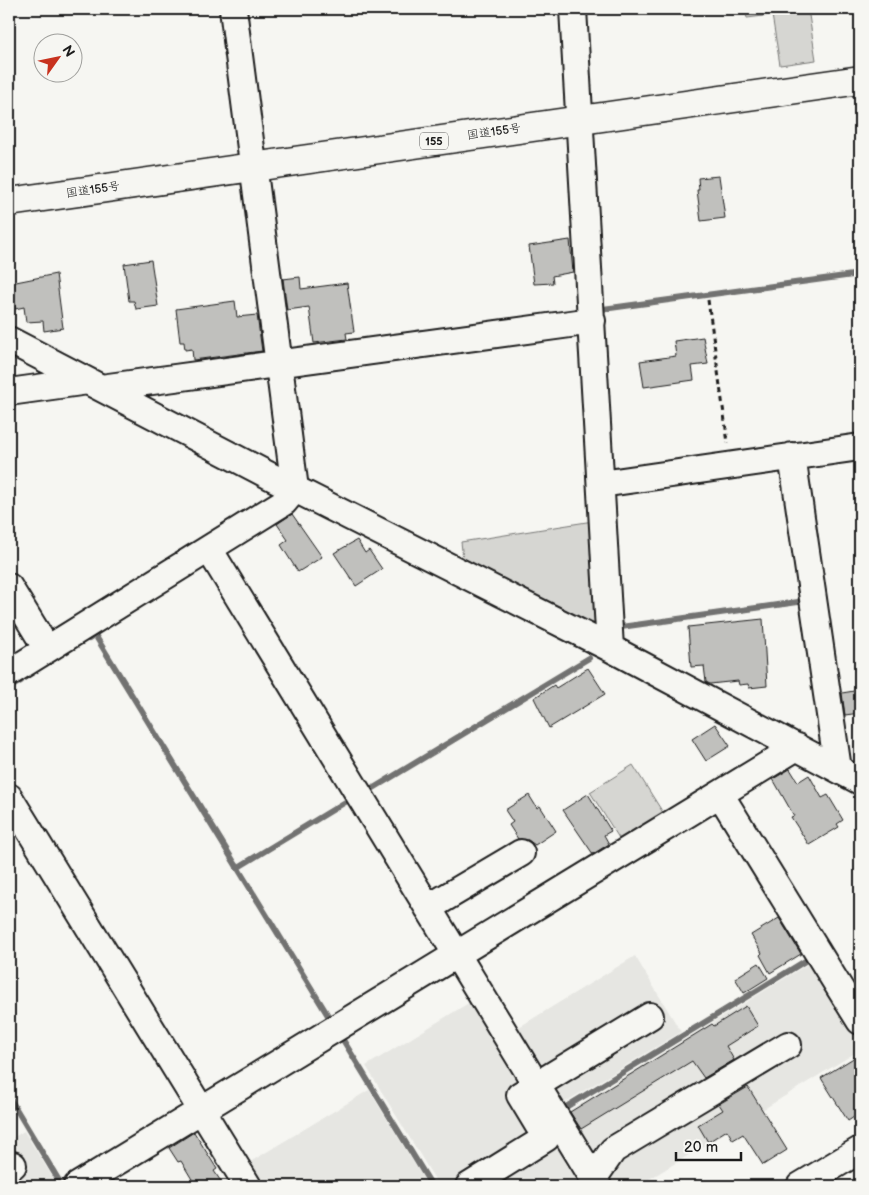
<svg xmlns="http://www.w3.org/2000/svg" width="869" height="1195" viewBox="0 0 869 1195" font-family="'Balsamiq Sans','Klee One',sans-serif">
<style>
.built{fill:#e6e6e2}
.green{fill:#d6d6d2;stroke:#797977}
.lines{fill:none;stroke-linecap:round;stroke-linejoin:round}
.stream{stroke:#727271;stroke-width:6}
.building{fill:#c0c0bd;stroke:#1c1c1c}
.minor-casing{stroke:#1c1c1c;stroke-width:30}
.highway-casing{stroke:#1c1c1c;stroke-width:31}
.path{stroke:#1c1c1c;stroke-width:3;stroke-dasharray:5 4;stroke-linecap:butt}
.minor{stroke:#f6f6f2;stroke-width:26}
.highway{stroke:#f6f6f2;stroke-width:28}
.labels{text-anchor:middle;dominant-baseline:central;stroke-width:5;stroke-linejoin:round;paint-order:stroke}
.shield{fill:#f6f6f2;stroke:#5d5d5c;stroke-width:1}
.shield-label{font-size:11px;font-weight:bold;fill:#1c1c1c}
.street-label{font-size:12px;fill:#1c1c1c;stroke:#f6f6f2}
</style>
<rect width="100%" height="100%" fill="#f6f6f2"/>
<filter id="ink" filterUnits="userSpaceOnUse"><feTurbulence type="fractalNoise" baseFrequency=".02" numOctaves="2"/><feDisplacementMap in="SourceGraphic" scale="10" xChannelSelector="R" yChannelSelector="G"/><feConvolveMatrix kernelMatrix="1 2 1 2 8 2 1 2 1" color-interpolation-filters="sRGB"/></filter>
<g filter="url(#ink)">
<path class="built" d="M 635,956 L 681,1032 L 557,1107 L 511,1032 Z
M 813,961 L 860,1039 L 860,1050 L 638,1186 L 605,1186 L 562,1115 Z
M 475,999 L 589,1186 L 439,1186 L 366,1066 Z
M 369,1090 L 428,1186 L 254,1186 L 242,1167 Z
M 24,1131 L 58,1186 L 9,1186 L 9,1140 Z"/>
<path class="green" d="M 745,9 L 808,9 L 816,60 L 780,65 L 772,15 L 747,18 Z
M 593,521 L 600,621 L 592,625 L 463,559 L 461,542 Z
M 633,765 L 667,819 L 624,846 L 590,792 Z"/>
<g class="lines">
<path class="stream" d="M 603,309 L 860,274
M 621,627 L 805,601
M 89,639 L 95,635 L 332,1022
M 9,688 L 21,681
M 367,792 L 589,658
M 237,868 L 352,798
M 340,1035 L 432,1186
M 9,1097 L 61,1184
M 561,1110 L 810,958"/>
</g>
<path class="building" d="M 719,176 L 725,218 L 701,221 L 697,190 L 699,190 L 698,178 Z
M 570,240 L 573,272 L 552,276 L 553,283 L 534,284 L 529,246 Z
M 151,260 L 158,306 L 136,309 L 134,301 L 129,301 L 124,264 Z
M 56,274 L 63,328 L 44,331 L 43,321 L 26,322 L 24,307 L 15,309 L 11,283 Z
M 300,277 L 301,289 L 347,283 L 354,332 L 346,333 L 347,339 L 314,343 L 309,307 L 287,310 L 283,279 Z
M 235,301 L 237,317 L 257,315 L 262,351 L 193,360 L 192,349 L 185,350 L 184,342 L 180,342 L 176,309 Z
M 703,337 L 708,364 L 692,366 L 694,380 L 644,387 L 640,361 L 676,356 L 674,341 Z
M 292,514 L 322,557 L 298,572 L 281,545 L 288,540 L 277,524 Z
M 357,540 L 365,553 L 369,550 L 382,569 L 356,586 L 334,553 Z
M 763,619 L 767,686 L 749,688 L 748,684 L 739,685 L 738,681 L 710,684 L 706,682 L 704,666 L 691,667 L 688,627 Z
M 588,668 L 605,694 L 549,728 L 534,698 L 554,685 L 556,688 Z
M 860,690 L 860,713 L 845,715 L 842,693 Z
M 715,724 L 730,746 L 706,761 L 692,739 Z
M 790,769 L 798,782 L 809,775 L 822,798 L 828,795 L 843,820 L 837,824 L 839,827 L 809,845 L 791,817 L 794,816 L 773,779 Z
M 588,794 L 611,831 L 604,835 L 609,844 L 593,854 L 563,810 Z
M 529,795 L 537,808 L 540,806 L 556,831 L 535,845 L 528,840 L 518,839 L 509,825 L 513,822 L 505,810 Z
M 779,918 L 801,954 L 770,973 L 760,955 L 762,953 L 751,935 Z
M 759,963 L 768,978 L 744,993 L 735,978 Z
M 746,1006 L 758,1026 L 726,1046 L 734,1060 L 704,1078 L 692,1061 L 581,1129 L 570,1112 L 712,1024 L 714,1026 Z
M 860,1054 L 860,1113 L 848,1121 L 821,1078 Z
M 748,1087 L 787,1150 L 763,1165 L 743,1134 L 733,1140 L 727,1130 L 708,1142 L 698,1125 L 723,1110 L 719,1104 Z
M 194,1132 L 217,1169 L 214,1171 L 224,1186 L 196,1186 L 181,1161 L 178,1162 L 169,1148 Z"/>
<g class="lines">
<g class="minor-casing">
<path id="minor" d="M 573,9 L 610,648
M 9,340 L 295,489 L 610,648 L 860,781
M 101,388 L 592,321
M 9,392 L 88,381
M 792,456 L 838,769
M 601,484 L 860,447
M 209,549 L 598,1186
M 9,587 L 47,649
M 9,673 L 284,502 L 295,489 L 233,9
M 720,794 L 860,1021
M 9,797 L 248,1186
M 428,908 L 521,853
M 9,1168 L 13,1165
M 593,1179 L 613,1150 L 788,1045
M 77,1186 L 797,747
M 469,1186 L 546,1138 L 520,1095 L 650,1016
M 800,1186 L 860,1150"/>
</g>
<g class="highway-casing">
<path id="highway" d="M 9,202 L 860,80"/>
</g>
<path class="path" d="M 708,300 L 728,443"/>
<use href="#minor" class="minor"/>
<use href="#highway" class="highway"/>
</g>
</g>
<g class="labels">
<rect class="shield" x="420" y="132.5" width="28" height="17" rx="4"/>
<g class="shield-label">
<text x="434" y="141">155</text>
</g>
<g class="street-label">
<text transform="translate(494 132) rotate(-8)">国道155号</text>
<text transform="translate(93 190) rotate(-8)">国道155号</text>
</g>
</g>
<rect width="869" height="1195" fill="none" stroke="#f6f6f2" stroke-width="30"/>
<rect x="15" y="15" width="839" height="1165" fill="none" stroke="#1c1c1c" stroke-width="2" filter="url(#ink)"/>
<g transform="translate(58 58) rotate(57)"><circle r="24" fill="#f6f6f2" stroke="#9f9f9c"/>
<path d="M0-4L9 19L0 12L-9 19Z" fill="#c8321e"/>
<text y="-8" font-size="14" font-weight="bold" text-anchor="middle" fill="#1c1c1c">N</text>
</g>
<path d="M676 1152v8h65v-8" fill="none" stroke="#1c1c1c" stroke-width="2.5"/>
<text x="684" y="1152" font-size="15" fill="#1c1c1c" stroke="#f6f6f2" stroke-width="4" paint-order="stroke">20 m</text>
</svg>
